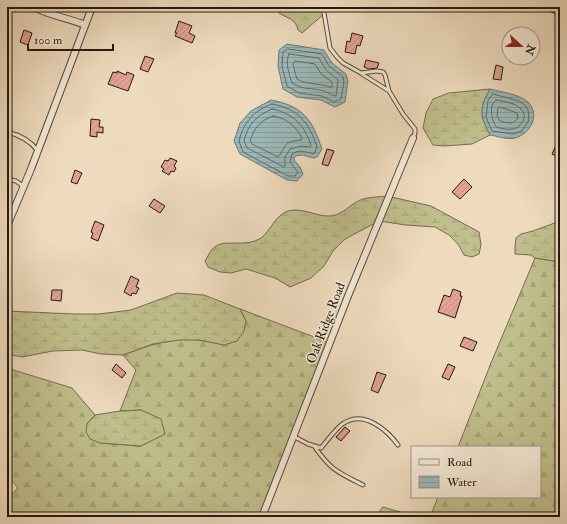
<svg xmlns="http://www.w3.org/2000/svg" width="567" height="524" viewBox="0 0 567 524" font-family="'IM FELL Double Pica',serif">
<style>
.forest{fill:url(#forest-firs);stroke:#726c4e}
.wetland{fill:url(#wetland-marsh);stroke:#726c4e}
.water{fill:url(#water-rules);stroke:#6b7975}
.lines{fill:none;stroke-linecap:round;stroke-linejoin:round}
.shore{stroke:#5f6a64;stroke-width:1}
.building{fill:url(#building-hatch);stroke:#231a10}
.lane-casing{stroke:#564a3c;stroke-width:5}
.street-casing{stroke:#564a3c;stroke-width:8}
.lane{stroke:#f4e8d5;stroke-width:3}
.street{stroke:#f4e8d5;stroke-width:6}
.labels{text-anchor:middle;dominant-baseline:central;stroke-width:3;stroke-linejoin:round;paint-order:stroke}
.street-label{font-size:13px;fill:#231a10;stroke:#f4e8d5}
</style>
<defs>
<pattern id="forest-firs" width="22" height="20" patternUnits="userSpaceOnUse"><rect width="22" height="20" fill="#c0be8c"/><path d="M5 1l3.5 6h-7zM16 11l3.5 6h-7z" fill="#a5a378"/></pattern>
<pattern id="wetland-marsh" width="20" height="14" patternUnits="userSpaceOnUse"><rect width="20" height="14" fill="#c0be8c"/><path d="M1 5h8M5 5V1M11 12h8M15 12V8" fill="none" stroke="#a5a378"/></pattern>
<pattern id="water-rules" width="6" height="5" patternUnits="userSpaceOnUse"><rect width="6" height="5" fill="#9bb9b9"/><path d="M0 2.5h6" fill="none" stroke="#859e9e"/></pattern>
<pattern id="building-hatch" width="6" height="6" patternUnits="userSpaceOnUse"><rect width="6" height="6" fill="#e3a294"/><path d="M-1 1l2-2M0 6l6-6M5 7l2-2" fill="none" stroke="#c28b7f"/></pattern>
</defs>
<rect width="100%" height="100%" fill="#eedbbe"/>
<filter id="stains"><feTurbulence type="fractalNoise" baseFrequency=".005" numOctaves="4"/><feColorMatrix values="0 0 0 0 .2 0 0 0 0 .09 0 0 0 0 .02 0 0 0 .5 -.17"/></filter>
<radialGradient id="worn" r=".72"><stop offset=".6" stop-color="#630" stop-opacity="0"/><stop offset="1" stop-color="#630" stop-opacity=".3"/></radialGradient>
<path class="forest" d="M 535,258 L 560,262 L 560,517 L 430,517 L 438,497 L 540,497 L 540,447 L 458,447 L 491,363 Z
M 240,309 L 330,343 L 261,517 L 7,517 L 7,499 L 18,488 L 7,475 L 7,368 L 72,388 L 95,415 L 87,424 L 100,443 L 141,446 L 164,433 L 141,410 L 120,411 L 136,370 L 123,355 C 147,346 172,337 199,340 C 207,341 216,343 224,345 L 246,321 Z
M 383,507 L 417,517 L 375,517 Z"/>
<path class="wetland" d="M 277,7 L 332,7 L 302,33 L 298,30 C 296,19 287,18 279,13 Z
M 490,89 C 479,109 480,115 490,135 L 472,144 L 444,146 L 433,145 L 423,128 L 426,113 L 433,99 L 449,93 Z
M 387,196 L 431,206 L 479,232 L 481,245 L 479,254 L 472,257 L 464,255 L 458,244 L 449,235 L 435,227 L 406,225 L 379,221 L 345,239 L 333,251 L 324,266 L 311,278 L 290,287 L 275,278 L 246,269 L 231,273 L 220,272 L 208,267 L 205,261 C 208,256 211,249 216,246 C 226,239 246,248 261,238 C 270,232 275,215 288,211 C 301,207 315,216 328,216 C 342,217 350,203 363,199 C 370,197 380,197 387,196 Z
M 560,221 L 560,262 L 535,258 L 531,255 L 515,254 L 515,247 L 516,238 L 521,234 L 533,231 Z
M 177,293 L 204,295 L 240,309 L 246,321 L 244,331 L 237,341 L 224,345 L 199,340 L 179,340 L 153,344 L 123,355 L 101,354 L 82,350 L 53,351 L 22,357 L 7,354 L 7,311 L 74,314 L 99,314 L 131,310 Z
M 141,410 L 161,419 L 165,434 L 141,446 L 100,443 L 90,439 L 86,432 L 87,424 L 95,415 L 120,411 Z"/>
<path class="water" d="M 287,44 L 324,50 L 332,63 L 346,74 L 348,81 L 345,102 L 335,107 L 321,100 L 297,97 L 283,89 L 278,66 L 279,50 Z
M 490,89 C 501,92 519,94 528,102 C 541,115 530,134 515,138 C 507,140 497,136 490,135 C 480,115 479,109 490,89 Z
M 271,100 C 303,106 312,119 322,149 L 317,157 L 314,158 L 302,155 L 295,156 L 294,160 L 300,167 L 303,174 L 297,181 L 287,180 L 240,154 L 234,141 L 240,123 L 251,111 Z"/>
<g class="lines">
<path class="shore" d="M 288,49 L 322,54 L 329,66 L 343,77 L 344,82 L 341,99 L 334,102 L 322,96 L 299,93 L 287,86 L 282,66 L 283,52 Z
M 289,54 L 319,58 L 326,70 L 338,80 L 336,96 C 332,96 329,93 324,91 C 311,87 305,91 292,83 C 289,74 285,62 289,54 Z
M 295,61 L 315,64 L 321,74 L 332,82 L 332,87 L 330,87 C 319,83 307,85 297,79 L 293,65 Z
M 493,94 L 519,101 L 525,105 L 528,110 L 529,120 L 522,131 L 513,134 L 492,131 L 486,117 L 488,101 Z
M 496,100 C 503,101 515,103 520,108 C 529,115 522,128 512,129 C 507,130 500,128 496,127 C 492,119 488,106 496,100 Z
M 272,104 C 299,109 309,123 317,147 L 314,154 C 306,152 299,149 292,154 L 290,162 L 298,172 L 295,176 L 288,176 L 243,152 L 239,141 C 243,123 254,110 272,104 Z
M 500,107 L 517,113 L 518,118 C 514,125 507,123 500,121 L 497,116 L 498,108 Z
M 272,109 C 293,113 305,126 311,145 L 310,147 L 301,146 L 290,149 L 285,157 L 285,165 L 284,167 L 247,148 L 244,141 C 248,124 256,116 272,109 Z
M 273,116 C 286,118 296,126 302,138 L 301,140 C 281,142 288,145 278,157 L 252,144 L 250,141 C 254,128 261,120 273,116 Z"/>
</g>
<path class="building" d="M 538,7 L 560,7 L 560,12 L 559,15 Z
M 179,21 L 192,26 L 189,33 L 195,36 L 192,43 L 175,36 L 177,33 L 175,33 Z
M 24,30 L 32,33 L 28,45 L 20,42 Z
M 352,33 L 363,36 L 360,46 L 357,45 L 355,54 L 345,52 L 347,41 L 350,42 Z
M 145,56 L 154,59 L 148,72 L 140,69 Z
M 366,60 L 379,63 L 377,68 L 369,69 L 364,67 Z
M 496,65 L 503,67 L 501,80 L 493,79 Z
M 117,71 L 126,75 L 127,72 L 134,75 L 128,91 L 108,84 L 113,72 L 117,73 Z
M 91,119 L 100,120 L 99,127 L 103,127 L 103,133 L 97,132 L 97,137 L 90,136 Z
M 560,136 L 560,158 L 552,154 Z
M 327,149 L 334,151 L 328,166 L 322,164 Z
M 170,158 L 177,161 L 174,166 L 176,168 L 174,172 L 171,171 L 169,175 L 162,171 L 164,169 L 161,167 L 165,160 L 168,161 Z
M 75,170 L 82,173 L 77,184 L 71,182 Z
M 464,179 L 472,187 L 460,199 L 452,192 Z
M 154,199 L 165,206 L 160,213 L 149,206 Z
M 95,221 L 104,225 L 98,241 L 91,238 L 93,233 L 91,232 Z
M 131,276 L 139,280 L 136,287 L 139,288 L 136,294 L 132,293 L 131,296 L 124,292 Z
M 453,289 L 461,292 L 460,296 L 462,296 L 455,318 L 438,312 L 444,295 L 450,297 Z
M 52,290 L 62,290 L 61,301 L 51,300 Z
M 464,337 L 477,342 L 473,351 L 460,346 Z
M 116,364 L 126,373 L 122,378 L 112,370 Z
M 448,364 L 455,367 L 449,380 L 442,377 Z
M 377,372 L 386,375 L 378,393 L 371,390 Z
M 345,427 L 350,431 L 341,441 L 336,437 Z"/>
<g class="lines">
<g class="lane-casing">
<path id="lane" d="M 323,7 L 330,48 L 337,57 L 343,63 L 361,73 L 377,71 L 383,72 L 385,75 L 389,91 L 403,114 L 415,129 L 415,133 L 413,138
M 362,74 L 389,91
M 7,132 C 20,135 30,140 38,151
M 7,179 L 16,181 L 23,186
M 293,436 L 308,444 L 321,448 C 326,442 337,427 344,423 C 364,410 387,430 398,445
M 314,446 C 331,470 337,472 363,485"/>
</g>
<g class="street-casing">
<path id="street" d="M 34,7 C 51,16 68,18 85,25
M 7,226 L 31,169 L 92,7
M 262,517 L 348,296 L 413,138"/>
</g>
<use href="#lane" class="lane"/>
<use href="#street" class="street"/>
</g>
<g class="labels">
<g class="street-label">
<text transform="translate(326 323) rotate(-69)">Oak Ridge Road</text>
</g>
</g>
<rect width="567" height="524" fill="none" stroke="#eedbbe" stroke-width="24"/>
<rect x="8" y="8" width="551" height="508" fill="none" stroke="#231a10" stroke-width="2"/>
<rect x="12" y="12" width="543" height="500" fill="none" stroke="#231a10"/>
<rect x="411" y="446" width="130" height="52" fill="#f4e8d5" stroke="#a09686"/>
<rect x="419" y="459" width="20" height="6" fill="#f4e8d5" stroke="#a09686"/>
<text x="447" y="466" font-size="12" fill="#231a10">Road</text>
<rect x="419" y="476" width="20" height="12" fill="url(#water-rules)" stroke="#a09686"/>
<text x="447" y="486" font-size="12" fill="#231a10">Water</text>
<g transform="translate(521 46) rotate(112)"><circle r="19" fill="#f4e8d5" stroke="#a09686"/>
<path d="M0-3L7 15L0 10L-7 15Z" fill="#8f2418"/>
<text y="-6" font-size="11" font-weight="bold" text-anchor="middle" fill="#231a10">N</text>
</g>
<path d="M28 44v6h85v-6" fill="none" stroke="#231a10" stroke-width="2"/>
<text x="34" y="44" font-size="12" fill="#231a10" stroke="#f4e8d5" stroke-width="3" paint-order="stroke">100 m</text>
<rect width="100%" height="100%" filter="url(#stains)"/>
<rect width="100%" height="100%" fill="url(#worn)"/>
</svg>
